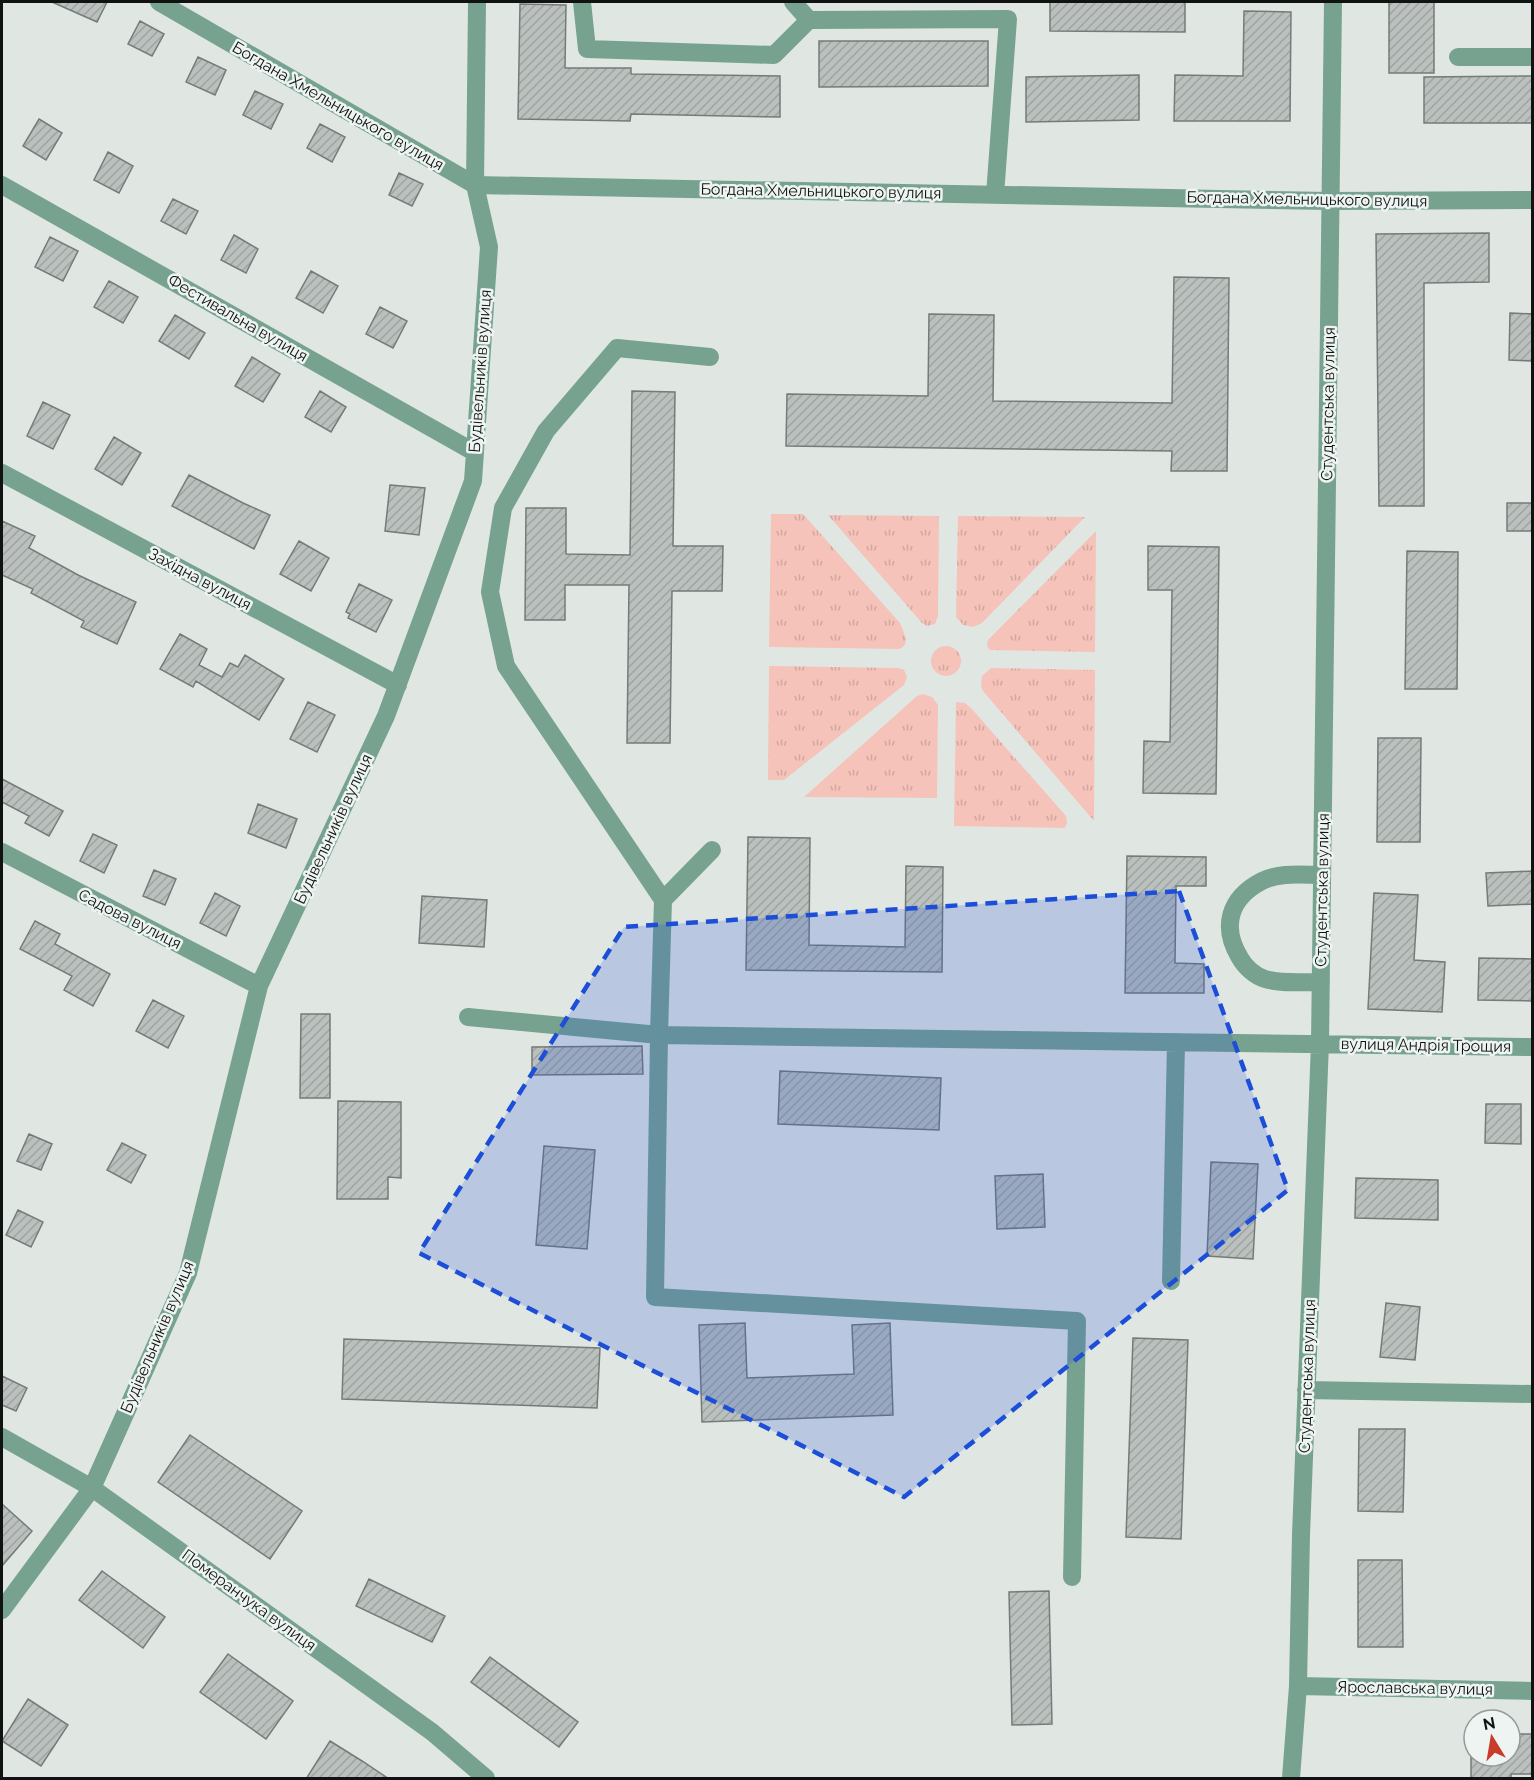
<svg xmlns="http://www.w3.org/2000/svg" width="1534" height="1780" viewBox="0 0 1534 1780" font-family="Raleway,sans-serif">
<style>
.grass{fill:url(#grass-tufts)}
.building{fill:url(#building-hatch);stroke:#757b78;stroke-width:1.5}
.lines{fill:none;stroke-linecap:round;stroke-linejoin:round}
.minor{stroke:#77a290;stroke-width:18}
.marked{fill:#1d4ed8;fill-opacity:0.2;stroke:#1d4ed8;stroke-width:4.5;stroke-dasharray:12 8;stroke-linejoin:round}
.labels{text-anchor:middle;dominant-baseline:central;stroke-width:5;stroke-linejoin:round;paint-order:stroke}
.street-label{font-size:16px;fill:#111312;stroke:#edf4f1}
</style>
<defs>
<pattern id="grass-tufts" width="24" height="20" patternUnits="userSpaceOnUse" patternTransform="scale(1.5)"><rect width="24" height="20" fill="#f5c3ba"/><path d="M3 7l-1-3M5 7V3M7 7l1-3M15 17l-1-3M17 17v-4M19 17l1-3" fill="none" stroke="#d1a79f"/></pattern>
<pattern id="building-hatch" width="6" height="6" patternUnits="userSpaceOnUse" patternTransform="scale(1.5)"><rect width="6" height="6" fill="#bac0bd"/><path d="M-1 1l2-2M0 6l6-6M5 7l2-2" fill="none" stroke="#9fa4a1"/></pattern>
</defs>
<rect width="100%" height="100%" fill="#e0e7e3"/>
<path class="grass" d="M 771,514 L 803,514 L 900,623 L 906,638 L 905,645 L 900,649 L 769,647 Z
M 828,515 L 939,516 L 938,616 L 935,624 L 927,626 L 922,623 Z
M 958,516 L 1085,517 L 982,623 L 973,627 L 963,625 L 956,617 Z
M 1096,531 L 1095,652 L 990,650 L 987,646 L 988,640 Z
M931 661a15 15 0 1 1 30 0a15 15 0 1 1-30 0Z
M 769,666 L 899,668 L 904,670 L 907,677 L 904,685 L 784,780 L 768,780 Z
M 991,668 L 1095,670 L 1094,821 L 983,691 L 981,686 L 982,676 Z
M 923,694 L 932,697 L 938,705 L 937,798 L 804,797 L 917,696 Z
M 956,702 L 965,703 L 971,708 L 1066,816 L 1067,822 L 1065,828 L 954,826 Z"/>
<path class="building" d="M 52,2 L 107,2 L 97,22 Z
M 1050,2 L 1185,2 L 1185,32 L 1050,31 Z
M 1389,2 L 1434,2 L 1434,73 L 1389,73 Z
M 520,4 L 566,5 L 565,68 L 631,68 L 631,74 L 780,76 L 780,117 L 631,114 L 630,121 L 518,119 Z
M 1244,11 L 1291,12 L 1290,121 L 1174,121 L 1175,75 L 1243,76 Z
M 140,21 L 164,34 L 152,56 L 128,44 Z
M 819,41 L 988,41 L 988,86 L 819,87 Z
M 198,57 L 226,70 L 215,95 L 186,82 Z
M 1139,75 L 1139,120 L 1026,122 L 1026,77 Z
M 1533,76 L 1533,123 L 1424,123 L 1424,77 Z
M 255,91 L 283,104 L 271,129 L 243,115 Z
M 39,119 L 62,133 L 46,160 L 23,146 Z
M 320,124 L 345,137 L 332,162 L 307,148 Z
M 108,152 L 133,166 L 119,193 L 94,180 Z
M 399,173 L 423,184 L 412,206 L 389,195 Z
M 173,199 L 198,211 L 186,234 L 161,221 Z
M 1489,233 L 1489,282 L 1424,283 L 1424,506 L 1379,506 L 1376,234 Z
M 234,235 L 258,249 L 246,273 L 221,260 Z
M 50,237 L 78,251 L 63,281 L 35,267 Z
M 311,271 L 338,286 L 323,313 L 296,298 Z
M 1174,277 L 1229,278 L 1227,471 L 1171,471 L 1172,451 L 786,446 L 787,394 L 928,396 L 929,314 L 994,315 L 993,401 L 1172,403 Z
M 109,281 L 138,297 L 123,323 L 94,307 Z
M 380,307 L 407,321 L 393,348 L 366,334 Z
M 1510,313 L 1533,314 L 1533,361 L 1509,360 Z
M 175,315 L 205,333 L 189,359 L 159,341 Z
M 252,357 L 280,374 L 263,402 L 235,386 Z
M 320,391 L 346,407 L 331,432 L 305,417 Z
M 632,391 L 675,392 L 673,546 L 723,546 L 722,591 L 672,591 L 670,743 L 627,743 L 629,585 L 565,585 L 565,620 L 525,620 L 526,508 L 566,508 L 566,554 L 630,555 Z
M 43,402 L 70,415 L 53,449 L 27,436 Z
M 114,437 L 141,453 L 122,485 L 95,469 Z
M 189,475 L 243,503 L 270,515 L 254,549 L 172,506 Z
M 390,485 L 425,488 L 419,535 L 385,531 Z
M 1507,503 L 1533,503 L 1533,531 L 1507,531 Z
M 2,521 L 35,536 L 29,548 L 78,575 L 136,602 L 117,644 L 81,627 L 84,621 L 31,593 L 33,589 L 2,575 Z
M 299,541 L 329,558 L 311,591 L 280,574 Z
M 1148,546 L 1219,547 L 1216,794 L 1143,793 L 1144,741 L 1170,742 L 1172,590 L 1148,590 Z
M 1407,551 L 1458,552 L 1457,689 L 1405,689 Z
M 359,584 L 392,600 L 376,632 L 348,618 L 350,614 L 346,612 Z
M 180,634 L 207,649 L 199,665 L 222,677 L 230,663 L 238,667 L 245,655 L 284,679 L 259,720 L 196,681 L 193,687 L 160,669 Z
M 308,702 L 335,715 L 317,752 L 290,739 Z
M 1378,738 L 1421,738 L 1420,842 L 1377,842 Z
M 2,779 L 63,811 L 49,836 L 25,823 L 29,816 L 2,802 Z
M 258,804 L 297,819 L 286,848 L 248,833 Z
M 93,834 L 117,845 L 104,873 L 80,861 Z
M 748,837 L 810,838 L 809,945 L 905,947 L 906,866 L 943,867 L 942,972 L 746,970 Z
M 1127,856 L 1206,857 L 1206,886 L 1176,886 L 1175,963 L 1204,964 L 1204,993 L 1125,993 Z
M 154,870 L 176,879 L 165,905 L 143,896 Z
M 1533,871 L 1533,904 L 1488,906 L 1486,873 Z
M 215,893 L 240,906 L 226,936 L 200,923 Z
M 1374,893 L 1418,895 L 1414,960 L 1445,962 L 1442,1012 L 1368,1009 Z
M 422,896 L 487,900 L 484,947 L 419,943 Z
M 35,921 L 60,934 L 55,944 L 110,974 L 93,1006 L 64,990 L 72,976 L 20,949 Z
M 1479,958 L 1533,959 L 1533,1001 L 1478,1000 Z
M 153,1000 L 184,1016 L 168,1048 L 136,1031 Z
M 301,1014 L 330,1014 L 330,1098 L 300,1098 Z
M 642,1046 L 643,1074 L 532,1075 L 532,1047 Z
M 780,1071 L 941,1078 L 939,1130 L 778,1124 Z
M 338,1101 L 401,1102 L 401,1178 L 388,1177 L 388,1199 L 337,1199 Z
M 1486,1104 L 1521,1104 L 1521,1144 L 1485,1143 Z
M 29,1134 L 52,1144 L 41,1170 L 17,1161 Z
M 122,1143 L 146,1155 L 131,1183 L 107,1170 Z
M 544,1146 L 595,1150 L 587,1249 L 536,1245 Z
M 1211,1162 L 1258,1164 L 1253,1259 L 1207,1256 Z
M 1043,1174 L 1045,1227 L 997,1229 L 995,1176 Z
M 1356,1178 L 1438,1180 L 1438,1220 L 1355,1218 Z
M 18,1210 L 43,1222 L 31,1247 L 6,1235 Z
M 1386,1303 L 1420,1307 L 1415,1360 L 1380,1357 Z
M 745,1323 L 747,1378 L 854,1374 L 852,1325 L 890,1323 L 893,1415 L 702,1422 L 699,1325 Z
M 1133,1338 L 1188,1340 L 1181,1539 L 1126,1537 Z
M 344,1339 L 600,1348 L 597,1408 L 342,1399 Z
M 2,1376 L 27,1388 L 16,1411 L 2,1405 Z
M 1359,1429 L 1405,1429 L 1403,1512 L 1358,1511 Z
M 190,1435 L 302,1511 L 270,1559 L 158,1482 Z
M 2,1504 L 32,1531 L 2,1566 Z
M 1358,1560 L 1402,1560 L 1403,1647 L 1358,1647 Z
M 102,1571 L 165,1617 L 143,1648 L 79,1600 Z
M 369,1579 L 445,1616 L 432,1642 L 356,1606 Z
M 1049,1591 L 1052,1724 L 1012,1725 L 1009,1592 Z
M 228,1654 L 293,1701 L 266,1739 L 200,1692 Z
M 490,1657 L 578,1722 L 559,1747 L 471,1682 Z
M 28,1699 L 68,1725 L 41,1766 L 2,1741 Z
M 1510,1734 L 1533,1734 L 1533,1774 L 1511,1774 L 1511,1779 L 1471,1779 L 1471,1756 L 1510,1756 Z
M 330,1741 L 362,1761 L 389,1779 L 306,1779 Z"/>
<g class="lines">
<path class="minor" d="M 159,2 L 475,185 L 1330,201 L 1532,200
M 582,2 L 587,49 L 774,55 L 809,20
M 793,2 L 809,20 L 1008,19 L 995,195
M 1458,57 L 1532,57
M 2,185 L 474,452
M 2,473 L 398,685
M 2,852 L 259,986
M 663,900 L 506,666 L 490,592 L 503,508 L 546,431 L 617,348 L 710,357
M 1321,982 C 1303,982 1281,984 1265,979 C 1255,976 1245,967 1240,958 C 1221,927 1229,898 1262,881 C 1280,872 1302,875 1322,875
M 468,1017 L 659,1035 L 663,900 L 712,850
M 1171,1281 L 1176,1042
M 1306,1390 L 1532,1394
M 2,1437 L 92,1488 L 432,1732 L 486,1778
M 1072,1577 L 1077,1321 L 655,1297 L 659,1035 L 1532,1047
M 2,1610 L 92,1488 L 188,1273 L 259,986 L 386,716 L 473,481 L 489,247 L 475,185 L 477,2
M 1298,1686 L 1532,1691
M 1291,1778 L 1298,1686 L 1301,1535 L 1320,1043 L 1333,2"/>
</g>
<path class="marked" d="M 1179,891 L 1288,1190 L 904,1497 L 419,1253 L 624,927 Z"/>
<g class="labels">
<g class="street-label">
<text transform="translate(338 106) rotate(30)">Богдана Хмельницького вулиця</text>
<text transform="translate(821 191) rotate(1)">Богдана Хмельницького вулиця</text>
<text transform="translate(1307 199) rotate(1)">Богдана Хмельницького вулиця</text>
<text transform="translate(238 318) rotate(30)">Фестивальна вулиця</text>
<text transform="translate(480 371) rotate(-86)">Будівельників вулиця</text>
<text transform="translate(1328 404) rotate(-89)">Студентська вулиця</text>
<text transform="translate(200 579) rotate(28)">Західна вулиця</text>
<text transform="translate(333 829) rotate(-65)">Будівельників вулиця</text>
<text transform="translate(1322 890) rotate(-89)">Студентська вулиця</text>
<text transform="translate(130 919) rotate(27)">Садова вулиця</text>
<text transform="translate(1426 1045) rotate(1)">вулиця Андрія Трощия</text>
<text transform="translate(157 1337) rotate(-67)">Будівельників вулиця</text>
<text transform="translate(1307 1376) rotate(-88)">Студентська вулиця</text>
<text transform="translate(249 1600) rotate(36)">Померанчука вулиця</text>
<text transform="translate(1415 1688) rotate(1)">Ярославська вулиця</text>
</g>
</g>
<rect width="1534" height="1780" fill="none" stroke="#111312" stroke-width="6"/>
<g transform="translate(1492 1738) rotate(349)"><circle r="28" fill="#edf4f1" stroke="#959a98" stroke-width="1.5"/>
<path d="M0-4.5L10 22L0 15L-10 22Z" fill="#c93c2d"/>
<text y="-9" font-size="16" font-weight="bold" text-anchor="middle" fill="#111312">N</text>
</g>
</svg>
